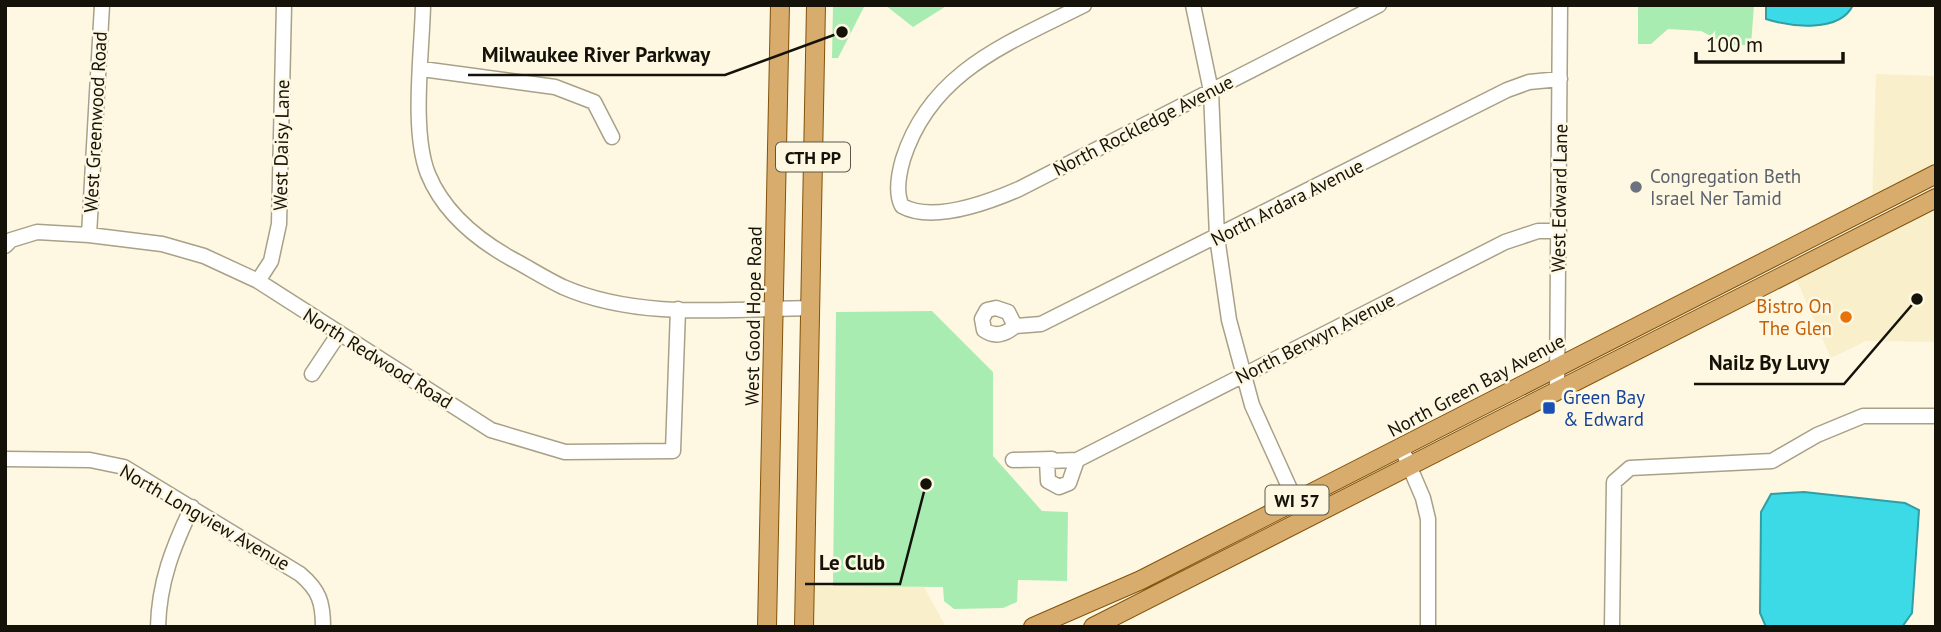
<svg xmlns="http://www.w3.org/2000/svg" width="1941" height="632" viewBox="0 0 1941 632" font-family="'PT Sans',sans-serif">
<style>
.built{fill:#f9efcb}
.green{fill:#a8ecb2}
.water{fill:#3cd9e7;stroke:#309ea4;stroke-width:2}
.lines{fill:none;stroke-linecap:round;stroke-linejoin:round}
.minor-casing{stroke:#a8a187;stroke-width:17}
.major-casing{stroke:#83520a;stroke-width:20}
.minor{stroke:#fff;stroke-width:14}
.major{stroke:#d8ac6c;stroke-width:18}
.worship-dot{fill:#6b7280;stroke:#fef8e2;stroke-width:2.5}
.food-dot{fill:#e8710a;stroke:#fef8e2;stroke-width:2.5}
.transit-dot{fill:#1a4fb4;stroke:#fef8e2;stroke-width:2.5}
.labels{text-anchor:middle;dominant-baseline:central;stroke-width:5;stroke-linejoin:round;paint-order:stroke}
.shield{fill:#fef8e2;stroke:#5b584a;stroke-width:2}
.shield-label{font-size:18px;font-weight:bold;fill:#151309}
.street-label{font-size:19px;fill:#151309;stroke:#fef8e2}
.worship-label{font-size:19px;fill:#5b616d;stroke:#fef8e2;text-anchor:start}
.food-label{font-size:19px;fill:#c56008;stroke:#fef8e2;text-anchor:end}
.transit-label{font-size:19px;fill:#164399;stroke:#fef8e2;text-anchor:start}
.leader{fill:none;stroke:#151309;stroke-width:2.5}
.callout-dot{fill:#151309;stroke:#fef8e2;stroke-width:2.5}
.callout-label{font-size:21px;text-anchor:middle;font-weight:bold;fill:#151309;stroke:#fef8e2;stroke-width:5;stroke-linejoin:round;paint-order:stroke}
</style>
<rect width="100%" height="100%" fill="#fef8e2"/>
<path class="built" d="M 1876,74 L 1936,76 L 1936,174 L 1872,206 Z
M 1936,208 L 1936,342 L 1866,341 L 1831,358 L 1796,279 Z
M 805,586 L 924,587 L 946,627 L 804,627 Z"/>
<path class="green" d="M 833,5 L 865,5 L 838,58 L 832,58 Z
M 885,5 L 948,5 L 913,27 Z
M 1638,5 L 1754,5 L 1751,45 L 1728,45 L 1701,31 L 1668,29 L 1651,44 L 1638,44 Z
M 932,311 L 993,372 L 993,456 L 1042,511 L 1068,512 L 1067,581 L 1018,580 L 1017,602 L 1003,608 L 954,609 L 944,601 L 943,587 L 833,586 L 836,312 Z"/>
<path class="water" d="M 1766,5 L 1853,5 C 1840,33 1791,27 1766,19 Z
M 1804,492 L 1905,503 L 1919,510 L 1912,613 L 1902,627 L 1766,627 L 1760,613 L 1761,512 L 1771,494 Z"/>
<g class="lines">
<g class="minor-casing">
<path id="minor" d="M 423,5 C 422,53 411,131 428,174 C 444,213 476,239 512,259 C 529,268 546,279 563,287 C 638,320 731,309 810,308
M 1084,5 C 1007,44 931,71 903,159 C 899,173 895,193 902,206 C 933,223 989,202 1019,189 L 1379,5
M 1193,5 L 1211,91 L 1217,237 L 1229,320 L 1252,405 L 1304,520
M 422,69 L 555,87 L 594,102 L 612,137
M 89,235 L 102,5
M 5,246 L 11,240 L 37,232 L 89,235 L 162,244 L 204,256 L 258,281 L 491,430 L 565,452 L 673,451 L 678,309
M 258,281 L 271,261 L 279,224 L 284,5
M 1015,326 C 1006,334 995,338 984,330 L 982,319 L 987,310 L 996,308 L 1008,312 L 1015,326 L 1041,324 L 1507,90 L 1529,82 L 1560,79
M 312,374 L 338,335
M 1557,390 L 1560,5
M 1405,456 L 1423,498 L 1428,519 L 1428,627
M 5,459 L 90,460 L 124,467 L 300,574 C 319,590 323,602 323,627
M 1013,460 L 1052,459
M 1077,460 L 1069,483 L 1059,487 L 1048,481 L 1047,461 L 1077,460 L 1505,242 L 1538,231 L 1559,231
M 158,627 C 159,582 173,547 192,507
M 1612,627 L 1614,482 L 1630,468 L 1772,461 L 1817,435 L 1863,416 L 1936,416"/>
</g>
<g class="major-casing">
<path id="major" d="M 767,627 L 780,5
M 804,627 L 816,5
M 1033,627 L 1141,580 L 1936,174
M 1093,627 L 1936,198"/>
</g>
<use href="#minor" class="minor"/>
<use href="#major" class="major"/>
</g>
<circle class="worship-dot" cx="1636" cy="187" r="7"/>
<circle class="food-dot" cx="1846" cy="317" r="7"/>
<rect class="transit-dot" x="1542" y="401" width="14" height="14" rx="3.5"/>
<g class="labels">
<g class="shield">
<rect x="776" y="142.5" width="74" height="29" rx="5"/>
<rect x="1265.5" y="485.5" width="63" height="29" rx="5"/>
</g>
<g class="shield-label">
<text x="813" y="157">CTH PP</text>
<text x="1297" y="500">WI 57</text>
</g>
<g class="street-label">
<text transform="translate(95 122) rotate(-87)">West Greenwood Road</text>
<text transform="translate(1143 125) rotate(-27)">North Rockledge Avenue</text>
<text transform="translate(281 145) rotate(-89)">West Daisy Lane</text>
<text transform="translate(1559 198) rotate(-89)">West Edward Lane</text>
<text transform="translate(1287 202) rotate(-27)">North Ardara Avenue</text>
<text transform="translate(753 316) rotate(-89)">West Good Hope Road</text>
<text transform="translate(1315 338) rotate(-27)">North Berwyn Avenue</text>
<text transform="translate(378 358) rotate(32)">North Redwood Road</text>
<text transform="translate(1476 385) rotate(-28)">North Green Bay Avenue</text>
<text transform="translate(205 517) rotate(30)">North Longview Avenue</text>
</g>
<g class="worship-label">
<text x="1650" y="176">Congregation Beth<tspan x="1650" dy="22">Israel Ner Tamid</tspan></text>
</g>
<g class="food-label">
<text x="1832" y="306">Bistro On<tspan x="1832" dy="22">The Glen</tspan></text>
</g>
<g class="transit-label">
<text x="1563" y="397">Green Bay<tspan x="1563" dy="22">&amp; Edward</tspan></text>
</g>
</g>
<path class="leader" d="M842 32L725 75H468M1917 299L1844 384H1694M926 484L900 584H805"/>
<g class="callout-dot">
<circle cx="842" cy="32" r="7"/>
<circle cx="1917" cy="299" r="7"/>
<circle cx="926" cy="484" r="7"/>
</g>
<g class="callout-label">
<text x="596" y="62">Milwaukee River Parkway</text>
<text x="1769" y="370">Nailz By Luvy</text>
<text x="852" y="570">Le Club</text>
</g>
<rect width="1941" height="632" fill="none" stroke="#151309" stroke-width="14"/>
<path d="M1696 52v10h147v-10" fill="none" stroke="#151309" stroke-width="3.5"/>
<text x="1706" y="52" font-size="21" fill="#151309" stroke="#fef8e2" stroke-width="5" paint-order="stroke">100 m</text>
</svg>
